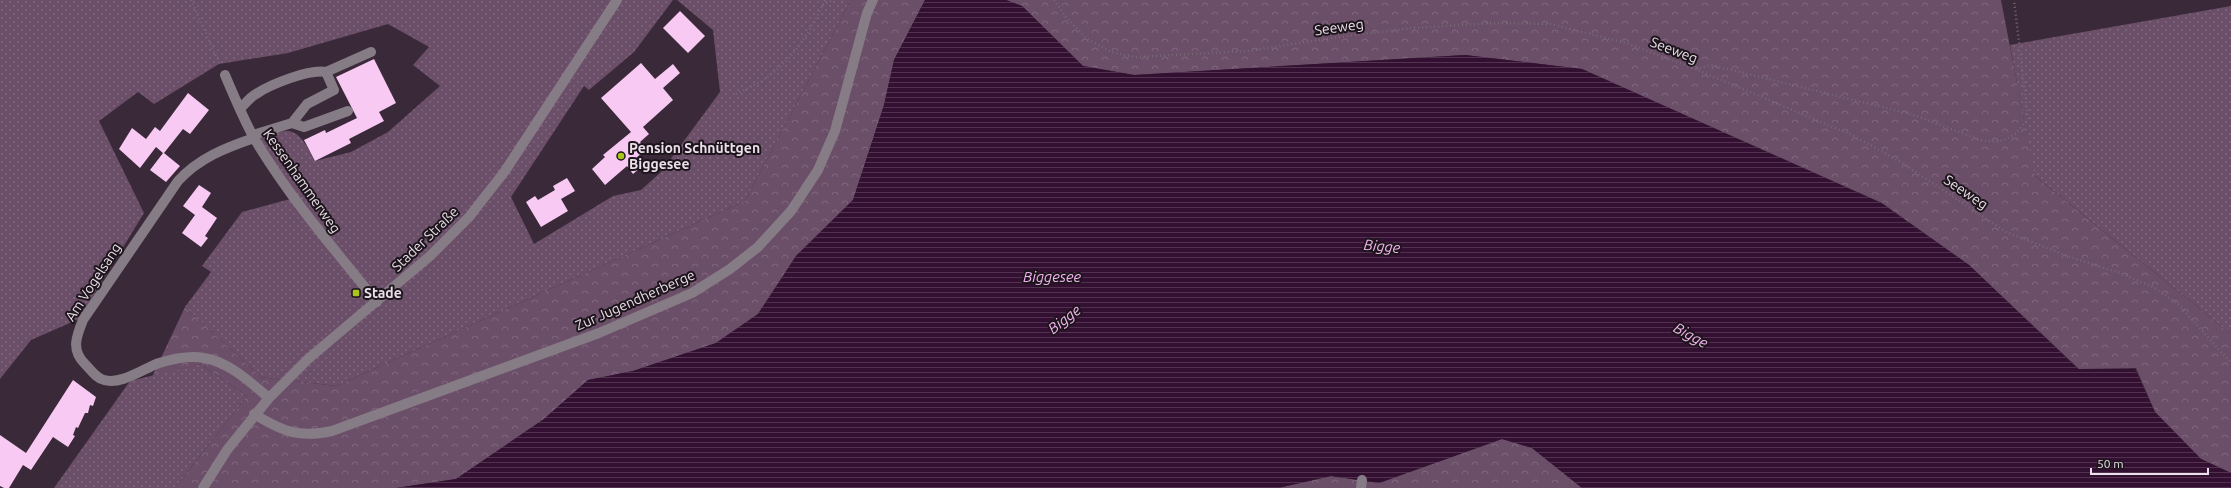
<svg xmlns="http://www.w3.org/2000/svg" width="2231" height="488" viewBox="0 0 2231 488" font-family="Ubuntu,sans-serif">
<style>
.grass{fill:url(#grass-dots)}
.forest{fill:url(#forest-crowns)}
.water{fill:url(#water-rules)}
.building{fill:#f8c9f3}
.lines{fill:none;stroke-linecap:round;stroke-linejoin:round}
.path{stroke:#786976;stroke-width:2.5;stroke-dasharray:1 3;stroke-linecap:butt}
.minor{stroke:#867c85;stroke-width:10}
.poi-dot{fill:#aac719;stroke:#1d151c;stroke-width:1.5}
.labels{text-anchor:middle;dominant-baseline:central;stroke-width:4;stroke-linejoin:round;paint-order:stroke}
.street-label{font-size:14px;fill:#ebdfe9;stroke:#1d151c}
.poi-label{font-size:14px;font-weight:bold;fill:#ebdfe9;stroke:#1d151c;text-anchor:start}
.water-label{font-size:15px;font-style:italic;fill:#f4b3ee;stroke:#1d151c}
</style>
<defs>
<pattern id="grass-dots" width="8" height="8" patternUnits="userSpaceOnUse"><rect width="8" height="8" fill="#6b4e68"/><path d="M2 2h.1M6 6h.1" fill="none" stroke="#80677e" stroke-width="1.8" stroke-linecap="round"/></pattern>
<pattern id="forest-crowns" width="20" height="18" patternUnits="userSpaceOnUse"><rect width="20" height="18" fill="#6b4e68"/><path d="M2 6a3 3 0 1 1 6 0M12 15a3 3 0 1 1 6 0" fill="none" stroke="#80677e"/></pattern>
<pattern id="water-rules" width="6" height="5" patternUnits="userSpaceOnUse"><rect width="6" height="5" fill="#331031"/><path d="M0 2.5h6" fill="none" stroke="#51324f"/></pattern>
</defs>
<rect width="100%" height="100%" fill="#3a2938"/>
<path class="grass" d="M 0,0 L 673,0 L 634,52 L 589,90 L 584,86 L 511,197 L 534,244 L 613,196 L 641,190 L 661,172 L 720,92 L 713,30 L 677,0 L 851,0 L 745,201 L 336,386 L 261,377 L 185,307 L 211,272 L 202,266 L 242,212 L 294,198 L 254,138 C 293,128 295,124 315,161 L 351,152 L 388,132 L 440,86 L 413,65 L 429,47 L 388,24 L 288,53 L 219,64 L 154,104 L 138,92 L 99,121 L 144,213 L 79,319 L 31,340 L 0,379 Z
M 2231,6 L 2231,334 L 2034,175 L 2010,45 Z
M 200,364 L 247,396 L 175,488 L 54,488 L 130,381 Z"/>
<path class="forest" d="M 851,0 L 925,0 L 894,60 L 884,105 L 853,200 L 796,256 L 758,314 L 716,343 L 633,371 L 588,380 L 544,419 L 456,479 L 396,488 L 175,488 L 247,396 L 200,364 L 152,377 L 185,307 L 261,377 L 336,386 L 745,201 Z
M 1006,0 L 2001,0 L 2035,176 L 2231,334 L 2231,473 L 2201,459 L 2155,412 L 2136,368 L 2079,369 L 1969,265 L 1882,203 L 1582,69 L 1465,55 L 1134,75 L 1083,66 L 1022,6 Z
M 1502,439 L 1532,448 L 1582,488 L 1278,488 L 1331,476 L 1379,483 Z"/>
<path class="water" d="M 925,0 L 1006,0 L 1022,6 L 1083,66 L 1134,75 L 1465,55 L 1582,69 L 1881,203 L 1969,265 L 2078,369 L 2135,369 L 2155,412 L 2201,459 L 2231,473 L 2231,488 L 1582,488 L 1532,448 L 1502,439 L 1379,483 L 1331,476 L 1278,488 L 396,488 L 456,479 L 544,419 L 588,380 L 633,371 L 716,343 L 758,314 L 796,256 L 853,200 L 884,105 L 894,60 Z"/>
<path class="building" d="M 680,11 L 705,36 L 688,53 L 663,28 Z
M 374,59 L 396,103 L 379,112 L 384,121 L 349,139 L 351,143 L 315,161 L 304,140 L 325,130 L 326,133 L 357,118 L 336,77 Z
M 641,63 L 655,79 L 673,64 L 680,73 L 663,88 L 673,100 L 643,127 L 649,134 L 640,142 L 646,149 L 634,160 L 640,168 L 633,174 L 627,166 L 605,185 L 592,169 L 605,157 L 603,155 L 631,132 L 601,98 Z
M 188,93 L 209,110 L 190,134 L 183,129 L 164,153 L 180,166 L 166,182 L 150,170 L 163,153 L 156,147 L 140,168 L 119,149 L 132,128 L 146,139 L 155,127 L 160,131 Z
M 567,178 L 575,191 L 561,199 L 568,211 L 541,227 L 526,202 L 535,196 L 538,200 L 555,190 L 553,186 Z
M 199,185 L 211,193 L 202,207 L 217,218 L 205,236 L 208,238 L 201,247 L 182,233 L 195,215 L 183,206 Z
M 73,380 L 96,397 L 93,406 L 90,405 L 88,413 L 85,413 L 78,428 L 76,427 L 73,435 L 75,436 L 68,447 L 53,437 L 31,470 L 23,465 L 9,488 L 4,488 L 0,486 L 0,435 L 26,453 Z"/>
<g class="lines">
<path class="path" d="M 191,0 L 220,65
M 1054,0 L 1066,17 L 1087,39 L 1111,52 L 1135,57 L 1248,51 L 1331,38 L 1412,28 L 1497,23 L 1551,24 L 1626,43 L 1695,69 L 1852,135 L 1899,161 L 2006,232 L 2070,257 L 2120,273 L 2153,287 L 2179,305 L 2231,363
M 823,5 L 833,0
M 1696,69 L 1711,65 L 1911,114 L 1980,140 L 1996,142 L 2007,139 L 2015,134 L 2028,119 L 2014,0
M 736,94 C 746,89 757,85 766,78 C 793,60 812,29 825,0"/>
<path class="minor" d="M 225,75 C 234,96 243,118 254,138 C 289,197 334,249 377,302
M 240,109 C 245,104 250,97 256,94 C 271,84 309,69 326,72
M 292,123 L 307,104 L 334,90 L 326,72 L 371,52
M 253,135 L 292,123 L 304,127 L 348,111
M 254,138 C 225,148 199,158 178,181 L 83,320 C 76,337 71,350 85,364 C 91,370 96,378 104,380 C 121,385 143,369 159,363 C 172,359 190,355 204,358 C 229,362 250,382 269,398
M 254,414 C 283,432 299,438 332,431 L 599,333 L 692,293 L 730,269 L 758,247 L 791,211 L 818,170 L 835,131 L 867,13 L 873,0
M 203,488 L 227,450 L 269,398 L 308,359 L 430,256 L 469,217 L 505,171 L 617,0
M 1361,488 L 1362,480"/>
</g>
<g class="poi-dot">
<circle cx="621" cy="156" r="4"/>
<rect x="352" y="289" width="8" height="8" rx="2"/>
</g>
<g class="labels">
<g class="street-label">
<text transform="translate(1339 27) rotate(-8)">Seeweg</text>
<text transform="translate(1674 50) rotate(21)">Seeweg</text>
<text transform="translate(302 181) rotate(55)">Kessenhammerweg</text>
<text transform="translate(1966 192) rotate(34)">Seeweg</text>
<text transform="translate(425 239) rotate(-44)">Stader Straße</text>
<text transform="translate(93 282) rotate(-57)">Am Vogelsang</text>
<text transform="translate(635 300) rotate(-24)">Zur Jugendherberge</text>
</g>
<g class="poi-label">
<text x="629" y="148">Pension Schnüttgen<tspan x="629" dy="16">Biggesee</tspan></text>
<text x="364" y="293">Stade</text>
</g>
<g class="water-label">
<text transform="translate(1382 246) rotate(5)">Bigge</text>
<text x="1052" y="276">Biggesee</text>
<text transform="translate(1064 319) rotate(-38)">Bigge</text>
<text transform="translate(1691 335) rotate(29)">Bigge</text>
</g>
</g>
<path d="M2091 468v6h117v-6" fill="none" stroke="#ebdfe9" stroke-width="2"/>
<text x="2097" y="468" font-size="12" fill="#ebdfe9" stroke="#1d151c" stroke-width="3" paint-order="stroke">50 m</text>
</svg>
